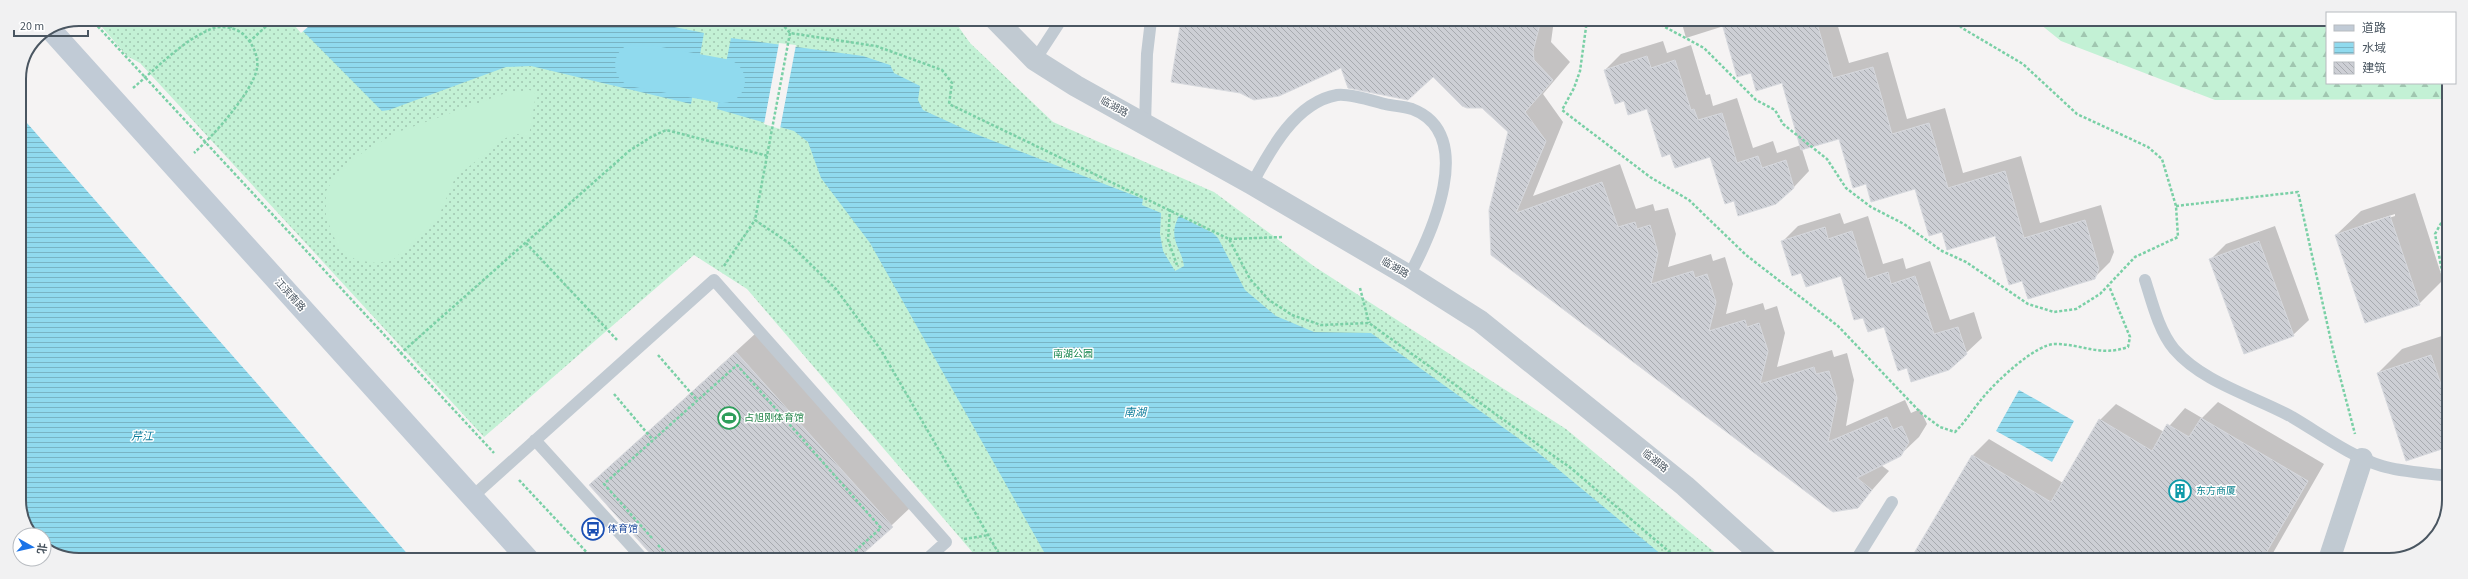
<svg xmlns="http://www.w3.org/2000/svg" width="2468" height="579" viewBox="0 0 2468 579" font-family="'Source Sans 3','Noto Sans SC',sans-serif">
<style>
.grass{fill:url(#grass-dots)}
.forest{fill:url(#forest-firs)}
.garden{fill:#c3f1d5}
.water{fill:url(#water-rules)}
.pier{fill:#f5f3f3}
.shadow{fill:#0003;fill-rule:evenodd}
.lines{fill:none;stroke-linecap:round;stroke-linejoin:round}
.river{stroke:#90daee;stroke-width:44}
.building{fill:url(#building-back-hatch);stroke:#d7d9de}
.path{stroke:#7ad0a6;stroke-width:2.5;stroke-dasharray:3 2;stroke-linecap:butt}
.service{stroke:#c1cad2;stroke-width:12}
.minor{stroke:#c1cad2;stroke-width:22}
.tertiary{stroke:#c1cad2;stroke-width:22}
.secondary{stroke:#c1cbd6;stroke-width:22}
.labels{text-anchor:middle;dominant-baseline:central;stroke-width:3;stroke-linejoin:round;paint-order:stroke}
.street-label{font-size:10px;fill:#4a5661;stroke:#fff}
.park-label{font-size:10px;fill:#17864f;stroke:#fff}
.leisure-label{font-size:10px;fill:#27864d;stroke:#fff;text-anchor:start}
.culture-label{font-size:10px;fill:#0d838f;stroke:#fff;text-anchor:start}
.transit-label{font-size:10px;fill:#164399;stroke:#fff;text-anchor:start}
.water-label{font-size:11px;font-style:italic;fill:#0c7c9b;stroke:#fff}
.rim{fill:none;stroke:#4a5661;stroke-width:2}
</style>
<defs>
<pattern id="grass-dots" width="8" height="8" patternUnits="userSpaceOnUse"><rect width="8" height="8" fill="#c3f1d5"/><path d="M2 2h.1M6 6h.1" fill="none" stroke="#a0c6b0" stroke-width="1.8" stroke-linecap="round"/></pattern>
<pattern id="forest-firs" width="22" height="20" patternUnits="userSpaceOnUse"><rect width="22" height="20" fill="#c3f1d5"/><path d="M5 1l3.5 6h-7zM16 11l3.5 6h-7z" fill="#a0c6b0"/></pattern>
<pattern id="water-rules" width="6" height="5" patternUnits="userSpaceOnUse"><rect width="6" height="5" fill="#90daee"/><path d="M0 2.5h6" fill="none" stroke="#78b4c4"/></pattern>
<pattern id="building-back-hatch" width="6" height="6" patternUnits="userSpaceOnUse"><rect width="6" height="6" fill="#cdcfd5"/><path d="M-1 5l2 2M0 0l6 6M5-1l2 2" fill="none" stroke="#a8abb0"/></pattern>
</defs>
<rect width="100%" height="100%" fill="#f5f3f3"/>
<path class="grass" d="M 95,19 L 709,19 L 727,25 L 748,19 L 953,19 L 970,43 L 1053,122 L 1214,192 L 1315,267 L 1566,429 L 1724,560 L 969,559 L 974,554 L 747,289 L 694,255 L 484,437 L 140,63 L 127,56 Z"/>
<path class="forest" d="M 2035,20 L 2327,20 L 2327,83 L 2449,83 L 2449,99 L 2215,100 L 2061,41 Z"/>
<path class="garden" d="M 530,90 L 536,94 L 529,136 L 517,134 L 503,139 L 455,178 L 438,218 L 393,260 L 376,263 L 356,260 L 338,247 L 326,217 L 326,191 L 339,171 L 366,150 L 398,132 L 506,93 Z"/>
<path class="water" d="M 291,19 L 416,19 L 419,22 L 428,19 L 635,19 L 704,33 L 691,104 L 531,66 L 506,67 L 389,110 L 382,111 Z
M 731,38 L 863,56 L 890,65 L 894,73 L 920,86 L 918,100 L 923,110 L 973,133 L 1143,199 L 1142,205 L 1161,213 L 1160,234 L 1163,251 L 1175,271 L 1184,266 C 1181,246 1167,239 1179,216 L 1213,233 L 1218,238 L 1245,290 L 1276,316 L 1314,332 L 1371,333 L 1536,451 L 1668,560 L 1048,559 L 870,243 L 821,178 L 808,142 L 794,131 L 717,109 Z
M 19,114 L 412,559 L 67,559 L 44,546 L 44,535 L 32,535 L 19,508 Z
M 2019,390 L 2074,421 L 2052,462 L 1996,431 Z"/>
<path class="pier" d="M 289,19 L 317,19 L 301,33 Z
M 779,43 L 796,45 L 780,129 L 764,124 Z"/>
<path class="shadow" d="M 1182,20 L 1554,20 L 1551,42 L 1570,62 L 1543,94 L 1563,122 L 1533,196 L 1620,164 L 1636,209 L 1653,204 L 1655,211 L 1668,208 L 1676,234 L 1668,267 L 1711,254 L 1713,261 L 1725,257 L 1733,284 L 1726,314 L 1763,303 L 1765,310 L 1777,306 L 1785,333 L 1777,367 L 1832,350 L 1834,357 L 1847,353 L 1854,380 L 1846,426 L 1905,400 L 1911,413 L 1920,409 L 1927,424 L 1919,437 L 1900,455 L 1881,465 L 1889,471 L 1857,507 L 1492,255 L 1509,132 L 1483,107 L 1433,76 L 1341,67 L 1240,92 L 1173,81 Z
M 1681,20 L 1836,20 L 1849,63 L 1888,52 L 1907,119 L 1945,108 L 1963,173 L 2021,156 L 2040,223 L 2101,205 L 2114,252 L 2110,262 L 2094,278 L 2023,280 L 1996,235 L 1943,231 L 1916,188 L 1867,183 L 1839,138 L 1802,149 L 1809,171 L 1794,187 L 1735,200 L 1711,156 L 1671,153 L 1647,108 L 1624,100 L 1605,70 L 1621,54 L 1663,41 L 1667,53 L 1691,45 L 1706,95 L 1710,94 L 1713,106 L 1737,98 L 1753,148 L 1773,141 L 1777,153 L 1801,145 L 1783,82 L 1724,26 L 1686,38 Z
M 2415,193 L 2443,280 L 2419,304 L 2336,235 L 2361,211 ZM 2395,214 L 2395,216 L 2364,226 L 2364,224 Z
M 1840,213 L 1844,224 L 1868,216 L 1883,264 L 1903,258 L 1906,269 L 1930,261 L 1950,320 L 1974,312 L 1982,338 L 1966,353 L 1885,325 L 1864,316 L 1841,275 L 1802,271 L 1782,242 L 1798,226 Z
M 2275,226 L 2309,320 L 2293,335 L 2211,259 L 2226,244 Z
M 756,333 L 911,507 L 856,559 L 657,559 L 590,485 Z
M 2448,334 L 2448,446 L 2378,373 L 2402,349 Z
M 2218,402 L 2324,464 L 2269,560 L 1911,560 L 1972,456 L 1989,439 L 2063,483 L 2100,420 L 2116,404 L 2164,432 L 2185,408 L 2202,418 Z"/>
<g class="lines">
<path class="river" d="M 637,65 L 723,81"/>
</g>
<path class="building" d="M 1181,20 L 1541,20 L 1533,51 L 1534,60 L 1553,80 L 1525,112 L 1546,141 L 1516,213 L 1602,182 L 1618,227 L 1635,222 L 1637,229 L 1650,225 L 1658,253 L 1651,284 L 1693,271 L 1695,278 L 1707,274 L 1716,302 L 1709,331 L 1745,320 L 1747,327 L 1759,323 L 1768,351 L 1760,384 L 1814,367 L 1816,374 L 1829,371 L 1837,398 L 1828,442 L 1887,417 L 1893,430 L 1902,426 L 1909,442 L 1901,456 L 1857,478 L 1872,490 L 1858,508 L 1833,512 L 1491,255 L 1489,210 L 1508,132 L 1482,108 L 1467,108 L 1462,106 L 1433,77 L 1408,100 L 1348,88 L 1341,68 L 1279,96 L 1254,100 L 1240,93 L 1171,82 Z
M 1721,20 L 1816,20 L 1833,78 L 1873,67 L 1892,134 L 1929,123 L 1948,188 L 2005,171 L 2024,238 L 2085,220 L 2099,268 L 2095,279 L 2028,299 L 2022,281 L 2009,285 L 1995,236 L 1947,250 L 1942,232 L 1929,236 L 1915,189 L 1871,202 L 1866,184 L 1853,188 L 1839,139 L 1801,150 L 1782,83 L 1756,91 L 1751,73 L 1737,77 Z
M 1647,56 L 1651,68 L 1675,60 L 1691,110 L 1694,109 L 1698,120 L 1722,113 L 1737,163 L 1758,156 L 1762,168 L 1786,160 L 1794,188 L 1776,204 L 1738,216 L 1734,201 L 1725,204 L 1710,157 L 1675,168 L 1670,154 L 1662,157 L 1647,109 L 1628,115 L 1624,101 L 1615,104 L 1604,70 Z
M 2390,216 L 2420,305 L 2365,323 L 2335,235 Z
M 1825,227 L 1828,239 L 1852,231 L 1867,279 L 1888,272 L 1891,284 L 1915,276 L 1934,334 L 1958,327 L 1967,354 L 1949,370 L 1911,382 L 1907,368 L 1898,371 L 1884,327 L 1868,332 L 1863,318 L 1854,320 L 1841,276 L 1806,287 L 1801,273 L 1792,276 L 1781,241 Z
M 2259,241 L 2294,336 L 2244,354 L 2209,259 Z
M 736,352 L 893,527 L 857,559 L 655,559 L 589,485 Z
M 2431,355 L 2448,405 L 2448,447 L 2406,461 L 2377,373 Z
M 2201,418 L 2308,481 L 2262,560 L 1910,560 L 1972,455 L 2051,502 L 2099,419 L 2152,451 L 2167,424 L 2189,437 Z"/>
<g class="lines">
<path class="path" d="M 91,19 L 494,453
M 224,19 L 231,27 L 234,19
M 778,19 L 790,33 L 876,46 L 942,70 L 952,83 L 949,104 L 1229,239 L 1250,279 L 1269,300 L 1292,315 L 1321,325 L 1369,323 L 1572,469 L 1679,560
M 1587,20 L 1580,71 L 1574,88 L 1562,110 L 1650,177 L 1689,200 L 1746,255 L 1838,326 L 1921,413 L 1940,427 L 1955,432 C 1967,420 1975,406 1986,394 C 1998,380 2036,344 2055,344 C 2083,344 2099,357 2128,347 L 2130,337 L 2109,286
M 1652,20 L 1704,48 L 1756,100 L 1775,110 L 1783,124 L 1827,159 L 1846,188 L 1871,207 L 1904,224 L 1942,251 L 1966,262 L 2028,304 L 2054,312 L 2076,309 L 2100,294 L 2135,257 L 2178,237 L 2176,206 L 2162,159 L 2148,147 L 2077,114 L 2023,64 L 1962,28 L 1954,20
M 790,33 L 755,220 L 789,243 L 836,289 L 881,350 L 1002,559
M 249,42 L 274,19
M 133,88 C 157,68 182,41 211,29 C 220,25 235,27 243,34 C 252,42 259,56 257,68 C 253,92 212,137 194,153
M 2176,206 L 2298,192 L 2333,350 L 2355,434
M 1170,209 L 1168,240 L 1177,265
M 1229,239 L 1283,237
M 526,243 L 618,341
M 724,266 L 755,220
M 1360,288 L 1369,323
M 2448,303 L 2435,234 L 2444,218 L 2449,217
M 400,354 L 629,151 L 651,137 L 666,130 L 768,156
M 658,355 L 697,400
M 614,394 L 653,440
M 519,480 L 593,559
M 652,538 L 604,484 L 737,365 L 881,528 L 846,559
M 964,539 L 989,535
M 658,545 L 671,559"/>
<path class="service" d="M 1035,60 L 1061,20
M 1145,125 L 1147,54 L 1151,20
M 1252,184 C 1270,150 1296,102 1337,95 C 1349,93 1373,101 1385,104 C 1393,106 1403,106 1412,109 C 1478,134 1431,235 1409,276
M 2145,280 C 2152,302 2159,331 2174,349 C 2203,383 2254,396 2292,417 C 2321,434 2350,456 2382,466 C 2402,472 2427,473 2448,476
M 535,440 L 643,559
M 472,497 L 714,280 L 946,542 L 927,559
M 1856,560 L 1892,502"/>
<path class="minor" d="M 2329,560 L 2362,459"/>
<path class="tertiary" d="M 995,19 L 1035,60 L 1076,86 L 1252,184 L 1409,276 L 1480,321 L 1685,486 L 1767,560"/>
<path class="secondary" d="M 51,30 L 528,559"/>
</g>
<defs>
<g id="stadium-ring" transform="scale(1.15)"><circle r="9.5" fill="#fff" stroke="#2e9e5b" stroke-width="1.5"/><path d="M0-5a6.5 5 0 1 0 0 10a6.5 5 0 1 0 0-10ZM-3.5-1.8h7v3.6h-7Z" fill="#2e9e5b"/></g>
<g id="building-ring" transform="scale(1.15)"><circle r="9.5" fill="#fff" stroke="#0f9aa8" stroke-width="1.5"/><path d="M-4-6H4V6H1V3H-1V6H-4ZM-2.5-4.3h1.7v1.8h-1.7ZM.8-4.3h1.7v1.8H.8ZM-2.5-1h1.7V.8h-1.7ZM.8-1h1.7V.8H.8Z" fill="#0f9aa8"/></g>
<g id="bus-ring" transform="scale(1.15)"><circle r="9.5" fill="#fff" stroke="#1a4fb4" stroke-width="1.5"/><path d="M-5-6H5V4H4V6H2V4H-2V6H-4V4H-5ZM-3.5-4V0h7V-4ZM-3.5 1.2v1.5H-2V1.2ZM2 1.2v1.5H3.5V1.2Z" fill="#1a4fb4"/></g>
</defs>
<g fill-rule="evenodd">
<use href="#stadium-ring" x="729" y="418"/>
<use href="#building-ring" x="2180" y="491"/>
<use href="#bus-ring" x="593" y="529"/>
</g>
<g class="labels">
<g class="street-label">
<text transform="translate(1114 107) rotate(29)">临湖路</text>
<text transform="translate(1395 268) rotate(30)">临湖路</text>
<text transform="translate(290 295) rotate(48)">江滨南路</text>
<text transform="translate(1655 461) rotate(39)">临湖路</text>
</g>
<g class="park-label">
<text x="1073" y="354">南湖公园</text>
</g>
<g class="leisure-label">
<text x="744" y="418">占旭刚体育馆</text>
</g>
<g class="culture-label">
<text x="2196" y="491">东方商厦</text>
</g>
<g class="transit-label">
<text x="608" y="529">体育馆</text>
</g>
<g class="water-label">
<text x="1135" y="412">南湖</text>
<text x="142" y="436">芹江</text>
</g>
</g>
<path d="M0 0H2468V579H0ZM79 26H2389A53 53 0 0 1 2442 79V500A53 53 0 0 1 2389 553H79A53 53 0 0 1 26 500V79A53 53 0 0 1 79 26Z" fill="#f1f1f2" fill-rule="evenodd"/>
<path class="rim" d="M79 26H2389A53 53 0 0 1 2442 79V500A53 53 0 0 1 2389 553H79A53 53 0 0 1 26 500V79A53 53 0 0 1 79 26Z"/>
<rect x="2326" y="12" width="130" height="72" fill="#ffffff" stroke="#b7bbc0"/>
<rect x="2334" y="25" width="20" height="6" fill="#c1cbd6" stroke="#b7bbc0"/>
<text x="2362" y="32" font-size="12" fill="#4a5661">道路</text>
<rect x="2334" y="42" width="20" height="12" fill="url(#water-rules)" stroke="#b7bbc0"/>
<text x="2362" y="52" font-size="12" fill="#4a5661">水域</text>
<rect x="2334" y="62" width="20" height="12" fill="url(#building-back-hatch)" stroke="#b7bbc0"/>
<text x="2362" y="72" font-size="12" fill="#4a5661">建筑</text>
<g transform="translate(32 547) rotate(98)"><circle r="19" fill="#ffffff" stroke="#b7bbc0"/>
<path d="M0-3L7 15L0 10L-7 15Z" fill="#1a73e8"/>
<text y="-6" font-size="11" font-weight="bold" text-anchor="middle" fill="#4a5661">北</text>
</g>
<path d="M14 30v6h74v-6" fill="none" stroke="#4a5661" stroke-width="2"/>
<text x="20" y="30" font-size="12" fill="#4a5661" stroke="#ffffff" stroke-width="3" paint-order="stroke">20 m</text>
</svg>
